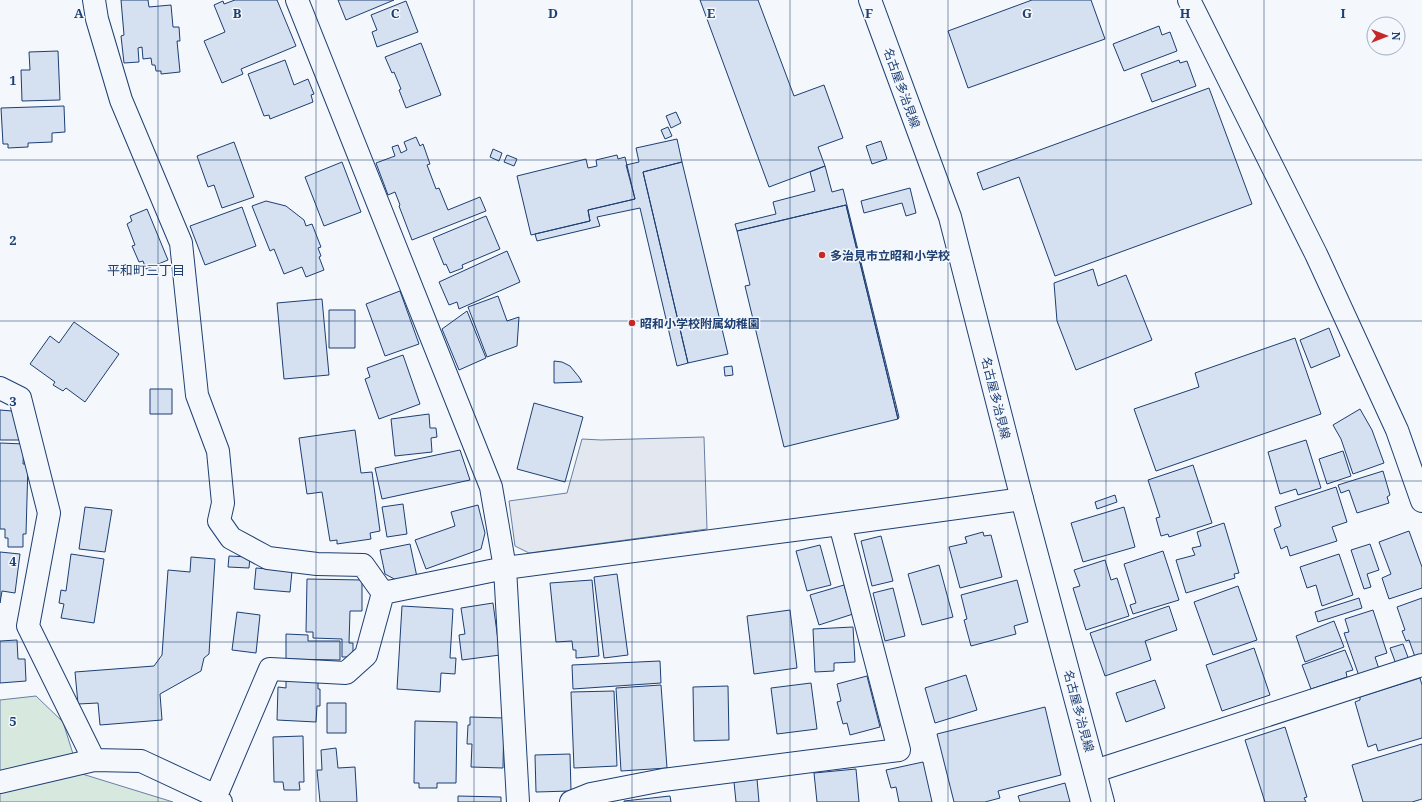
<svg xmlns="http://www.w3.org/2000/svg" width="1422" height="802" viewBox="0 0 1422 802" font-family="'Noto Serif','Noto Sans JP',serif">
<style>
.green{fill:#d7e8df;stroke:#687fa3}
.parking{fill:#e3e8f0;stroke:#687fa3}
.building{fill:#d5e0f0;stroke:#1d3f73}
.lines{fill:none;stroke-linecap:round;stroke-linejoin:round}
.minor-casing{stroke:#1d3f73;stroke-width:24}
.primary-casing{stroke:#1d3f73;stroke-width:24}
.minor{stroke:#f4f7fb;stroke-width:22}
.primary{stroke:#f4f7fb;stroke-width:22}
.grid{fill:none;stroke:#1d3f73;stroke-width:1;stroke-opacity:0.55}
.poi-dot{fill:#c62828;stroke:#f4f7fb;stroke-width:1.5}
.labels{text-anchor:middle;dominant-baseline:central;stroke-width:3;stroke-linejoin:round;paint-order:stroke}
.street-label{font-size:12px;fill:#1d3f73;stroke:#f4f7fb}
.poi-label{font-size:12px;font-weight:bold;fill:#1d3f73;stroke:#f4f7fb;text-anchor:start}
.neighbourhood-label{font-size:13px;fill:#1d3f73;stroke:#f4f7fb}
.grid-label{font-size:13px;text-anchor:middle;font-weight:bold;fill:#1d3f73;stroke:#f4f7fb;stroke-width:3;stroke-linejoin:round;paint-order:stroke}
</style>
<rect width="100%" height="100%" fill="#f4f7fb"/>
<path class="green" d="M 36,696 L 63,722 L 79,773 L 173,802 L 0,802 L 0,700 Z"/>
<path class="parking" d="M 704,437 L 707,529 L 529,553 L 515,546 L 509,501 L 567,493 L 582,439 L 601,440 Z"/>
<path class="building" d="M 121,0 L 148,0 L 149,7 L 171,5 L 173,27 L 179,27 L 180,41 L 177,41 L 180,72 L 161,74 L 161,71 L 156,71 L 155,65 L 152,65 L 151,58 L 143,59 L 142,47 L 138,48 L 139,62 L 124,63 L 121,36 L 124,35 Z
M 235,0 L 277,0 L 296,46 L 241,69 L 243,74 L 222,83 L 204,41 L 225,32 L 214,5 L 223,1 L 224,4 Z
M 338,0 L 394,0 L 346,20 Z
M 700,0 L 758,0 L 794,96 L 824,85 L 843,138 L 818,147 L 825,166 L 769,187 Z
M 1032,0 L 1091,0 L 1105,39 L 968,88 L 948,31 Z
M 406,1 L 418,32 L 377,47 L 372,32 L 377,30 L 371,15 Z
M 1159,26 L 1162,35 L 1170,32 L 1177,51 L 1124,71 L 1113,44 Z
M 421,43 L 441,95 L 406,108 L 399,90 L 401,89 L 394,72 L 392,73 L 385,57 Z
M 58,51 L 60,100 L 22,101 L 21,70 L 30,70 L 29,52 Z
M 285,60 L 294,85 L 308,79 L 314,94 L 311,95 L 313,102 L 270,119 L 269,115 L 264,116 L 248,74 Z
M 1179,60 L 1180,63 L 1187,61 L 1196,86 L 1152,102 L 1141,74 Z
M 1209,88 L 1252,204 L 1055,276 L 1019,177 L 983,190 L 977,173 Z
M 64,106 L 65,132 L 52,133 L 52,142 L 28,143 L 28,147 L 8,148 L 8,144 L 3,144 L 1,108 Z
M 676,112 L 681,123 L 671,128 L 666,116 Z
M 668,127 L 672,136 L 665,139 L 661,130 Z
M 416,137 L 420,146 L 423,144 L 430,164 L 427,165 L 436,189 L 439,188 L 448,210 L 480,197 L 486,211 L 412,240 L 399,206 L 400,205 L 395,192 L 388,195 L 376,163 L 395,156 L 392,147 L 398,145 L 401,153 L 407,150 L 404,142 Z
M 677,139 L 682,162 L 643,172 L 688,363 L 677,366 L 640,208 L 597,217 L 600,226 L 537,241 L 535,234 L 590,221 L 588,210 L 635,199 L 626,165 L 639,162 L 636,148 Z
M 881,141 L 887,159 L 872,164 L 866,146 Z
M 234,142 L 254,197 L 222,208 L 214,185 L 208,187 L 197,156 Z
M 493,149 L 502,153 L 499,161 L 490,157 Z
M 507,155 L 517,159 L 514,166 L 504,162 Z
M 617,155 L 618,159 L 625,157 L 635,199 L 588,210 L 590,221 L 531,235 L 517,176 L 586,159 L 588,168 L 597,166 L 596,160 Z
M 342,162 L 361,212 L 324,226 L 305,177 Z
M 682,162 L 728,354 L 688,363 L 643,172 Z
M 825,166 L 832,192 L 843,189 L 899,417 L 898,419 L 846,205 L 737,231 L 735,224 L 776,214 L 773,202 L 815,191 L 810,172 Z
M 910,188 L 916,213 L 906,216 L 902,203 L 864,213 L 861,201 Z
M 266,201 L 286,206 L 304,220 L 306,226 L 312,224 L 321,247 L 318,248 L 321,256 L 319,257 L 324,270 L 306,277 L 302,267 L 284,274 L 274,249 L 270,251 L 252,206 Z
M 846,205 L 898,419 L 784,447 L 745,286 L 750,285 L 737,231 Z
M 242,207 L 256,246 L 205,265 L 190,226 Z
M 147,209 L 168,260 L 146,269 L 143,261 L 139,262 L 132,246 L 135,245 L 127,224 L 132,221 L 130,216 Z
M 486,216 L 500,249 L 462,265 L 463,268 L 450,273 L 446,264 L 444,265 L 433,238 Z
M 507,251 L 520,282 L 459,309 L 457,302 L 449,305 L 439,282 Z
M 1093,269 L 1098,286 L 1126,275 L 1152,340 L 1076,370 L 1057,321 L 1054,283 Z
M 400,291 L 419,344 L 385,356 L 366,304 Z
M 498,296 L 507,321 L 519,317 L 517,346 L 487,357 L 468,307 Z
M 322,299 L 329,375 L 284,379 L 277,303 Z
M 329,310 L 355,310 L 355,348 L 329,348 Z
M 467,311 L 486,358 L 459,370 L 442,329 Z
M 74,322 L 119,354 L 85,402 L 66,388 L 63,391 L 53,385 L 55,382 L 30,364 L 50,336 L 59,343 Z
M 1329,328 L 1340,356 L 1311,368 L 1300,340 Z
M 1295,338 L 1321,414 L 1156,471 L 1134,409 L 1199,387 L 1195,373 Z
M 403,355 L 420,404 L 379,419 L 365,379 L 370,377 L 367,368 Z
M 554,361 L 562,362 L 570,366 L 579,377 L 582,382 L 554,383 Z
M 732,366 L 733,375 L 725,376 L 724,367 Z
M 150,389 L 172,389 L 172,414 L 150,414 Z
M 534,403 L 583,417 L 565,482 L 517,469 Z
M 1360,409 L 1372,430 L 1384,463 L 1353,474 L 1341,439 L 1333,425 Z
M 0,410 L 12,411 L 21,440 L 0,440 Z
M 429,414 L 430,428 L 436,428 L 437,437 L 431,438 L 432,452 L 395,456 L 391,419 Z
M 355,430 L 361,473 L 372,472 L 380,531 L 370,533 L 371,539 L 337,544 L 337,540 L 330,541 L 322,492 L 307,494 L 299,438 Z
M 1306,440 L 1321,488 L 1298,495 L 1296,489 L 1280,494 L 1268,452 Z
M 0,443 L 24,444 L 23,464 L 28,464 L 26,534 L 23,534 L 23,547 L 8,547 L 8,538 L 5,538 L 5,529 L 0,529 Z
M 460,450 L 470,480 L 382,499 L 375,468 Z
M 1343,451 L 1351,476 L 1327,484 L 1319,459 Z
M 1193,465 L 1212,523 L 1169,537 L 1168,534 L 1161,536 L 1156,518 L 1160,517 L 1148,480 Z
M 1383,471 L 1390,495 L 1387,497 L 1389,503 L 1357,513 L 1349,490 L 1341,493 L 1338,485 Z
M 1336,487 L 1347,522 L 1332,527 L 1337,541 L 1290,556 L 1287,546 L 1281,549 L 1274,529 L 1281,526 L 1275,507 Z
M 1115,495 L 1117,502 L 1097,509 L 1095,502 Z
M 403,504 L 407,534 L 387,537 L 382,507 Z
M 478,505 L 485,533 L 481,549 L 426,569 L 415,540 L 455,526 L 451,512 Z
M 85,507 L 112,510 L 105,552 L 79,549 Z
M 1124,507 L 1135,547 L 1083,562 L 1071,523 Z
M 1224,523 L 1239,573 L 1234,574 L 1235,578 L 1186,593 L 1176,560 L 1195,555 L 1192,548 L 1201,546 L 1197,532 Z
M 1409,531 L 1422,567 L 1422,588 L 1389,599 L 1382,578 L 1391,574 L 1379,542 Z
M 983,532 L 984,536 L 991,535 L 1002,577 L 960,588 L 949,547 L 967,543 L 965,537 Z
M 881,536 L 893,581 L 872,586 L 861,541 Z
M 410,544 L 417,577 L 398,581 L 385,574 L 380,550 Z
M 1370,544 L 1379,570 L 1367,574 L 1371,587 L 1364,589 L 1351,550 Z
M 820,545 L 831,585 L 807,591 L 796,551 Z
M 1163,551 L 1179,600 L 1133,614 L 1130,605 L 1136,603 L 1124,564 Z
M 0,552 L 20,554 L 15,593 L 2,591 L 0,603 Z
M 71,554 L 104,559 L 94,623 L 61,618 L 64,604 L 59,603 L 61,590 L 66,591 Z
M 1339,554 L 1353,595 L 1322,606 L 1316,585 L 1307,588 L 1300,567 Z
M 229,556 L 250,557 L 249,568 L 228,567 Z
M 191,557 L 215,559 L 209,654 L 204,658 L 201,671 L 160,694 L 162,720 L 100,725 L 98,703 L 78,704 L 75,672 L 154,666 L 162,655 L 168,570 L 190,572 Z
M 1105,560 L 1111,580 L 1117,578 L 1129,616 L 1086,630 L 1073,588 L 1080,586 L 1074,570 Z
M 939,565 L 953,617 L 922,625 L 908,574 Z
M 256,568 L 292,571 L 290,592 L 254,589 Z
M 617,574 L 628,655 L 604,658 L 594,577 Z
M 307,579 L 362,580 L 362,611 L 350,611 L 349,643 L 353,643 L 353,657 L 342,657 L 342,639 L 313,638 L 313,632 L 306,632 Z
M 592,580 L 599,656 L 576,658 L 576,650 L 573,650 L 572,641 L 556,642 L 550,583 Z
M 1017,580 L 1028,622 L 1014,626 L 1016,634 L 971,646 L 964,620 L 967,619 L 961,595 Z
M 844,585 L 853,614 L 819,625 L 810,595 Z
M 1238,586 L 1257,640 L 1213,655 L 1194,602 Z
M 893,588 L 905,636 L 885,641 L 873,593 Z
M 1359,598 L 1362,608 L 1318,622 L 1315,612 Z
M 1422,598 L 1422,654 L 1415,657 L 1409,640 L 1406,641 L 1402,631 L 1405,630 L 1397,607 Z
M 493,603 L 500,655 L 462,660 L 459,635 L 465,634 L 461,608 Z
M 402,606 L 453,609 L 450,658 L 456,658 L 455,674 L 441,673 L 440,692 L 397,689 Z
M 1169,606 L 1177,630 L 1145,641 L 1151,660 L 1105,676 L 1090,633 Z
M 790,610 L 797,668 L 754,674 L 747,616 Z
M 1373,610 L 1387,653 L 1375,657 L 1379,669 L 1359,676 L 1344,633 L 1349,632 L 1345,619 Z
M 237,612 L 260,615 L 256,653 L 232,650 Z
M 1334,621 L 1344,647 L 1305,662 L 1296,636 Z
M 853,627 L 855,662 L 834,663 L 834,671 L 815,672 L 813,629 Z
M 286,634 L 308,635 L 308,641 L 340,641 L 340,660 L 286,659 Z
M 17,640 L 18,659 L 25,659 L 26,681 L 0,683 L 0,641 Z
M 1403,644 L 1409,660 L 1396,664 L 1390,648 Z
M 1254,648 L 1270,695 L 1222,711 L 1206,665 Z
M 1345,650 L 1353,670 L 1346,672 L 1347,677 L 1311,689 L 1302,665 Z
M 660,661 L 661,683 L 573,689 L 572,665 Z
M 966,675 L 977,710 L 935,723 L 925,688 Z
M 867,676 L 880,727 L 850,735 L 847,723 L 843,724 L 837,702 L 841,701 L 837,684 Z
M 1420,678 L 1422,685 L 1422,738 L 1378,751 L 1376,744 L 1368,747 L 1355,702 L 1360,700 L 1360,697 Z
M 286,680 L 318,681 L 318,689 L 320,689 L 320,706 L 317,706 L 316,722 L 277,720 L 278,687 L 286,688 Z
M 1155,680 L 1165,708 L 1126,722 L 1116,693 Z
M 811,683 L 817,729 L 777,734 L 771,688 Z
M 661,685 L 667,768 L 621,771 L 616,688 Z
M 728,686 L 729,740 L 694,741 L 693,687 Z
M 614,691 L 617,766 L 574,768 L 571,692 Z
M 327,703 L 346,703 L 346,733 L 327,733 Z
M 1045,707 L 1061,775 L 998,791 L 1000,798 L 985,802 L 954,802 L 937,734 Z
M 470,717 L 504,718 L 503,768 L 471,767 L 472,744 L 467,744 L 468,725 L 470,725 Z
M 415,721 L 457,722 L 456,783 L 437,783 L 437,788 L 419,788 L 419,783 L 414,783 Z
M 1285,727 L 1307,797 L 1304,798 L 1306,802 L 1265,802 L 1245,740 Z
M 303,736 L 304,782 L 299,782 L 300,790 L 284,790 L 283,782 L 274,782 L 273,737 Z
M 1422,744 L 1422,799 L 1412,802 L 1363,802 L 1352,765 Z
M 336,748 L 338,768 L 355,767 L 357,802 L 320,802 L 317,770 L 322,770 L 321,750 Z
M 570,754 L 571,791 L 536,792 L 535,755 Z
M 923,762 L 932,802 L 899,802 L 896,787 L 891,788 L 886,770 Z
M 856,769 L 859,802 L 817,802 L 814,773 Z
M 757,779 L 759,802 L 736,802 L 734,782 Z
M 1065,783 L 1070,802 L 1020,802 L 1018,796 Z
M 458,796 L 501,797 L 501,802 L 458,802 Z
M 670,796 L 671,802 L 624,802 L 624,801 Z"/>
<g class="lines">
<g class="minor-casing">
<path id="minor" d="M 94,0 L 97,19 L 121,100 L 181,243 L 197,395 L 218,451 L 223,503 L 219,521 L 231,538 L 268,558 L 317,564 L 363,565 L 383,593 L 505,568 L 840,524 L 1022,499
M 297,0 L 491,487 L 505,568 L 518,802
M 1189,0 L 1316,254 L 1397,430 L 1422,501
M 0,388 L 20,398 L 49,513 L 28,626 L 94,760
M 1095,771 L 1422,665
M 0,782 L 94,760 L 141,761 L 216,796 L 221,802
M 216,796 L 270,669 L 346,673 L 366,655 L 383,593
M 571,802 L 591,794 L 663,780 L 899,750 L 840,524"/>
</g>
<g class="primary-casing">
<path id="primary" d="M 870,0 L 950,217 L 1022,499 L 1103,802"/>
</g>
<use href="#minor" class="minor"/>
<use href="#primary" class="primary"/>
</g>
<path class="grid" d="M 158,0 L 158,802M 316,0 L 316,802M 474,0 L 474,802M 632,0 L 632,802M 790,0 L 790,802M 948,0 L 948,802M 1106,0 L 1106,802M 1264,0 L 1264,802M 0,160 L 1422,160M 0,321 L 1422,321M 0,481 L 1422,481M 0,642 L 1422,642"/>
<g class="poi-dot">
<circle cx="822" cy="255" r="4"/>
<circle cx="632" cy="323" r="4"/>
</g>
<g class="labels">
<g class="street-label">
<text transform="translate(902 88) rotate(70)">名古屋多治見線</text>
<text transform="translate(996 398) rotate(76)">名古屋多治見線</text>
<text transform="translate(1079 711) rotate(75)">名古屋多治見線</text>
</g>
<g class="poi-label">
<text x="830" y="255">多治見市立昭和小学校</text>
<text x="640" y="323">昭和小学校附属幼稚園</text>
</g>
<g class="neighbourhood-label">
<text x="146" y="270">平和町三丁目</text>
</g>
</g>
<g class="grid-label">
<text x="79" y="18">A</text>
<text x="237" y="18">B</text>
<text x="395" y="18">C</text>
<text x="553" y="18">D</text>
<text x="711" y="18">E</text>
<text x="869" y="18">F</text>
<text x="1027" y="18">G</text>
<text x="1185" y="18">H</text>
<text x="1343" y="18">I</text>
<text x="13" y="85">1</text>
<text x="13" y="245">2</text>
<text x="13" y="406">3</text>
<text x="13" y="566">4</text>
<text x="13" y="726">5</text>
</g>
<g transform="translate(1386 36) rotate(90)"><circle r="19" fill="#f4f7fb" stroke="#9eadc5"/>
<path d="M0-3L7 15L0 10L-7 15Z" fill="#c62828"/>
<text y="-6" font-size="11" font-weight="bold" text-anchor="middle" fill="#1d3f73">N</text>
</g>
</svg>
